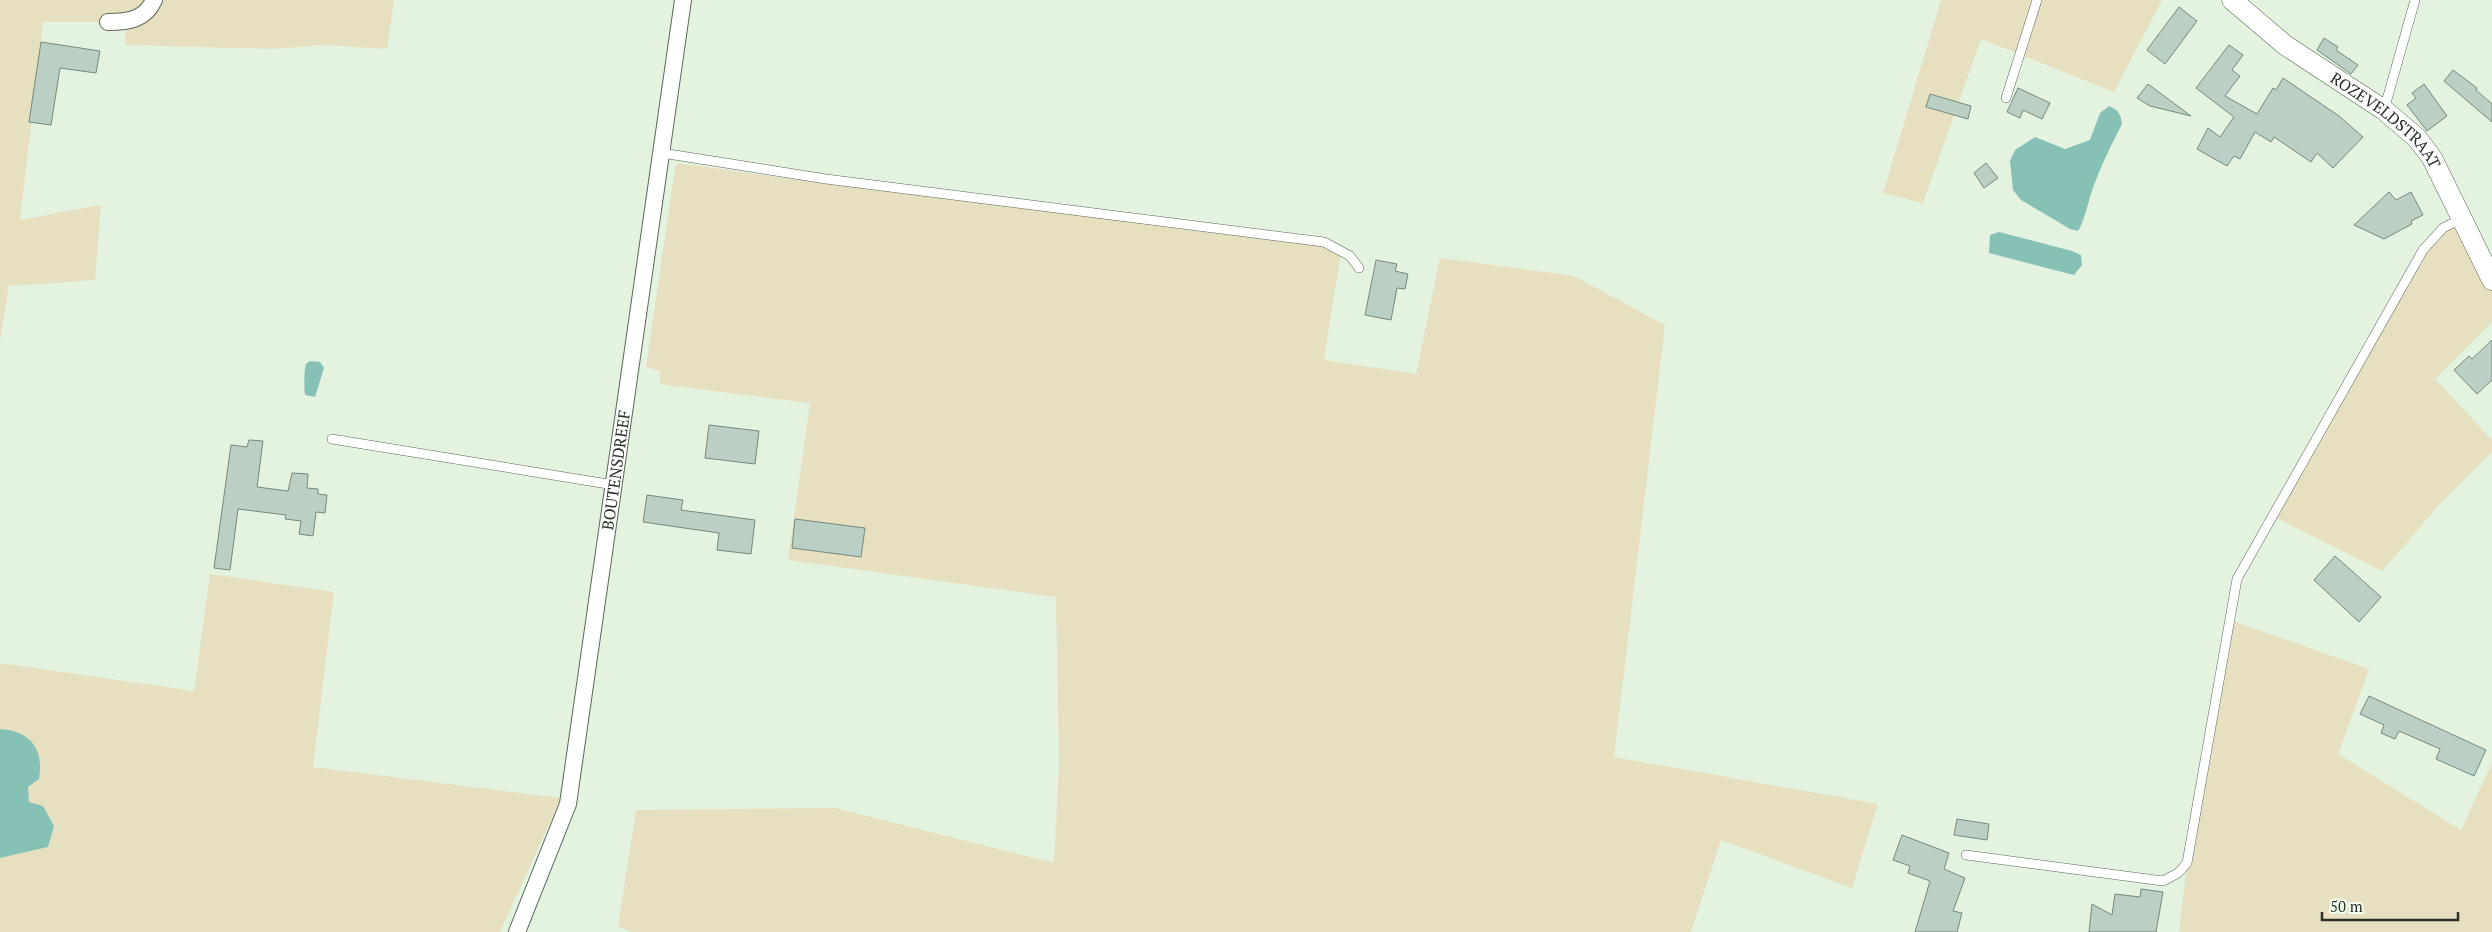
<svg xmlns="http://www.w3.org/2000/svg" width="2492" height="932" viewBox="0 0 2492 932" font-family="'PT Serif',serif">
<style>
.green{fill:#e6e0c0}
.water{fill:#87c1b6}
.building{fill:#bbd0c4;stroke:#75897d}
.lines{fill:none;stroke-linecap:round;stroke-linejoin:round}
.service-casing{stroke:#5b6758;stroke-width:10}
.minor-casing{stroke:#5b6758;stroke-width:18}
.tertiary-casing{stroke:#5b6758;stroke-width:21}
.service{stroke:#fff;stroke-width:9}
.minor{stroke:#fff;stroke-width:16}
.tertiary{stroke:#fff;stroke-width:20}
.labels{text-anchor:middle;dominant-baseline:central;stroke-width:4;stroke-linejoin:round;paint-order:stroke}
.street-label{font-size:16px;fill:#2a2f28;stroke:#f3fff0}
</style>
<rect width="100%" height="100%" fill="#e4f2e0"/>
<path class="green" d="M 0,0 L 394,0 L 387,49 L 325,45 L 272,49 L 126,45 L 125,22 L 43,22 L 20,220 L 101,205 L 95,280 L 9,286 L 0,341 Z
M 1941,0 L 2162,0 L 2114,92 L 1981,39 L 1923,203 L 1883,193 Z
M 678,163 C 893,195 1109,218 1324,242 L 1341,251 L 1324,360 L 1416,374 L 1440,258 L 1574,276 L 1665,325 L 1614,757 L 1878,804 L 1852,888 L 1721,840 L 1691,932 L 631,932 L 618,926 L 636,810 L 835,808 L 1054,863 L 1059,765 L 1056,597 L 788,560 L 810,403 L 660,384 L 660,371 L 646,367 L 675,168 Z
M 2463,218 L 2492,280 L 2492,322 L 2435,379 L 2492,440 L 2492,452 L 2439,505 L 2382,571 L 2272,516 L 2423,250 Z
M 210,574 L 334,592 L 313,767 L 561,798 L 500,932 L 0,932 L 0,858 L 48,847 L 29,802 L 28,787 L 10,729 L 0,729 L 0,663 L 194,691 Z
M 2230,620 L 2369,669 L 2338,754 L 2461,830 L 2492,763 L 2492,932 L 2179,932 L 2187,863 Z"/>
<path class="water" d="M 2109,106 C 2118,110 2121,114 2122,124 C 2113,142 2103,161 2096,180 C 2090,193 2085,221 2078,231 L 2070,229 L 2021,200 L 2013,190 L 2010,161 L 2015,150 L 2035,137 L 2065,149 L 2090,140 L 2100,113 Z
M 1999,232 L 2072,251 L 2081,255 L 2082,265 L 2074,275 L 1989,253 L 1990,235 Z
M 310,361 L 320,362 L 324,368 L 315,397 L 305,395 C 304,389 304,369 306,364 Z
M 0,729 C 31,731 44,749 39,779 L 28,787 L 29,802 L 43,806 L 54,826 L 48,847 L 0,858 Z"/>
<path class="building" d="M 2179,7 L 2197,21 L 2165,64 L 2147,50 Z
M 2324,38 L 2338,47 L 2336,50 L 2358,65 L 2351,74 L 2317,50 Z
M 41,42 L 100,51 L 96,73 L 60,68 L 51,125 L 29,122 Z
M 2229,45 L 2243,55 L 2232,70 L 2240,76 L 2225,96 L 2257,114 L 2273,88 L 2276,90 L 2283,78 L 2339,116 L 2363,137 L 2333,168 L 2317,153 L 2311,162 L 2274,137 L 2271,142 L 2255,132 L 2240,159 L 2234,156 L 2227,166 L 2197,149 L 2208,128 L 2220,137 L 2234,117 L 2196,88 Z
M 2453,70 L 2477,88 L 2476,90 L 2492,104 L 2492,122 L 2444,81 Z
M 2148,84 L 2191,116 L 2150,106 L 2137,98 Z
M 2424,84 L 2447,116 L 2427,131 L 2407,105 L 2416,98 L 2412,93 Z
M 2018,88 L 2050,103 L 2042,119 L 2023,110 L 2020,118 L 2007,112 Z
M 1930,94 L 1971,106 L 1968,119 L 1926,107 Z
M 1986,163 L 1998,178 L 1984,188 L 1974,173 Z
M 2389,192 L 2396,200 L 2411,192 L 2423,215 L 2411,221 L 2412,224 L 2384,239 L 2354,225 Z
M 1376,260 L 1397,264 L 1395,271 L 1408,274 L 1405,289 L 1397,288 L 1391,320 L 1365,315 Z
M 2492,340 L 2492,380 L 2477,394 L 2454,370 L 2469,356 L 2472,359 Z
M 709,425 L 759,431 L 755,464 L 705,458 Z
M 249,440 L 263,441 L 257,487 L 288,491 L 292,473 L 308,474 L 307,488 L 318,489 L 318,494 L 327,495 L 325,513 L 316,512 L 313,536 L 299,534 L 301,521 L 285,519 L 286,515 L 238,509 L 230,570 L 214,568 L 231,445 L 247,447 Z
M 647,495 L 683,500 L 681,510 L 755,520 L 751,554 L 717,550 L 719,533 L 643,522 Z
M 795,519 L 865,528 L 861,557 L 792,548 Z
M 2335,556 L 2381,597 L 2359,622 L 2314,580 Z
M 2369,696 L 2486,750 L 2474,776 L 2436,759 L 2440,749 L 2399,731 L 2395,739 L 2381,733 L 2384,725 L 2360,714 Z
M 1957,819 L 1989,824 L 1987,840 L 1954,835 Z
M 1902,835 L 1949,853 L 1944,869 L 1965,878 L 1953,911 L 1962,913 L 1957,932 L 1915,932 L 1930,881 L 1908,873 L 1910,866 L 1893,860 Z
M 2141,889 L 2163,892 L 2156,932 L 2089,932 L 2092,904 L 2112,915 L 2115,894 L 2140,897 Z"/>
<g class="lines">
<g class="service-casing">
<path id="service" d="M 2006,98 L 2037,0
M 2384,110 L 2415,0
M 662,153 L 826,179 L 1324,242 L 1350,256 L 1359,268
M 332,439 L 614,485
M 1966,855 L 2163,881 L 2178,873 L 2187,863 L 2237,579 L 2423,250 L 2443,228 L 2463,218"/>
</g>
<g class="minor-casing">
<g id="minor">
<path d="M 108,22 C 128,22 145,20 154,0"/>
<path id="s1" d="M 517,932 L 568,804 L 683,0"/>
</g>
</g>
<g class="tertiary-casing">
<g id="tertiary">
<path id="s2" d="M 2232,0 L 2285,45 L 2384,110 L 2417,138 L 2432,158 L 2492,280"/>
</g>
</g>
<use href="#service" class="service"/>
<use href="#minor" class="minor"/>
<use href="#tertiary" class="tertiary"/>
</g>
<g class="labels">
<g class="street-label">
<text stroke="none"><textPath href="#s2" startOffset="196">ROZEVELDSTRAAT</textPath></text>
<text stroke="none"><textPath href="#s1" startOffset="475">BOUTENSDREEF</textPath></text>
</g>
</g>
<path d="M2322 912v8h136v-8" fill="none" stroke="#2a2f28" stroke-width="2.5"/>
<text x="2330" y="912" font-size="15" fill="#2a2f28" stroke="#f3fff0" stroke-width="4" paint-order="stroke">50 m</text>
</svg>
